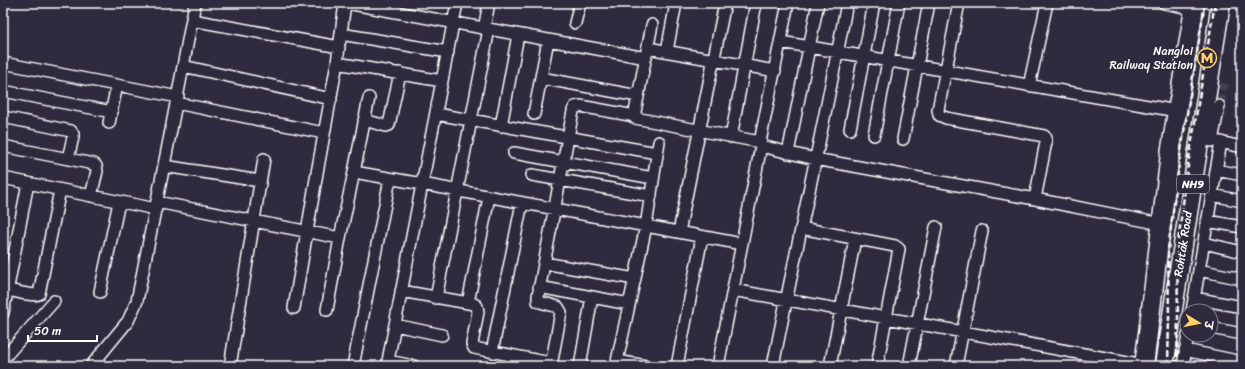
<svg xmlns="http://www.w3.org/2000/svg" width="1245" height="369" viewBox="0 0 1245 369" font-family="Sriracha,'Playpen Sans Deva',sans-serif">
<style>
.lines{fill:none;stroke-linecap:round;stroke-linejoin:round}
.minor-tunnel{stroke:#443f50;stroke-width:11;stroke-dasharray:11 5.5;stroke-linecap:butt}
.minor-casing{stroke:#fff;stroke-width:14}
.trunk-casing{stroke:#fff;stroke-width:21}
.minor{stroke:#2f2a3d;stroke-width:11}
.trunk{stroke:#2f2a3d;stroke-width:18}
.rail{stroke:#fff;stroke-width:2.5;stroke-dasharray:6 3;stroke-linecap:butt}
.labels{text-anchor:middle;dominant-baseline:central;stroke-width:3;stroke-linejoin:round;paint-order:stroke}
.shield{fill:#2f2a3d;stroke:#c1bfc5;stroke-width:1}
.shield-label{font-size:11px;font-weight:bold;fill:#fff}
.poi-label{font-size:12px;fill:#fff;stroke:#2f2a3d;text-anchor:end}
.street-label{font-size:12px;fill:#fff;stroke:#2f2a3d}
</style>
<rect width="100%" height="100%" fill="#2f2a3d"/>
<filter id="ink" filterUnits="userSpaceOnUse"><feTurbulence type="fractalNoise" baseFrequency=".025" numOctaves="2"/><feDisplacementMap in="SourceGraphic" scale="8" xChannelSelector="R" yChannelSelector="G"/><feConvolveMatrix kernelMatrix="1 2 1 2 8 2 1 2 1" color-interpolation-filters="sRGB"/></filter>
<g filter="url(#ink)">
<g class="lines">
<path class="minor-tunnel" d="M 1219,106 L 1223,83"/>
<g class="minor-casing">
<path id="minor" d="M 347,3 L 646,58
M 788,3 L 760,142 L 761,146 L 815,159 L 1035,199 L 1161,224
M 959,3 L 938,110 L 939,115 L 946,118 L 1044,136 L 1046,138 L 1046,142 L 1035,199
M 1164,3 L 1194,9
M 192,20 L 339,47 L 337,63 L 442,81
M 575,23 L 580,3
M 652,25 L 635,112 L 635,118 L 760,142
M 484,29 L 489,3
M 341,34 L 448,52
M 340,41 L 345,3
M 781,42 L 1177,111
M 648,48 L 775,71
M 667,51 L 676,3
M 3,63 L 178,97
M 183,66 L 331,99
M 541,78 L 638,96
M 1029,86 L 1047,3
M 3,91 L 112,112
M 176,103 L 324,133
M 436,114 L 657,153
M 534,114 L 548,40
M 3,117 L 71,131 L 73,134 L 73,137 L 68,159
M 364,120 L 386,126 L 389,125 L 400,73
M 109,123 L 117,85
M 501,126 L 518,35
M 850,129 L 874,3
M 874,135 L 899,3
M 731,137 L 756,3
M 903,139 L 929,3
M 1200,139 L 1212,141 L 1219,106
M 1215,141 L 1242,147
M 3,146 L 94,164 L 96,166 L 97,171 L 91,196
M 514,153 L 653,178
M 788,153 L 818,3
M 164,166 L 260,181
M 1216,170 L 1242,175
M 354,172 L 369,98
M 532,175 L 651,196
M 3,178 L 156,209
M 1212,195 L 1242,201
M 157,202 L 340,238
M 1207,221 L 1242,227
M 801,228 L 895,246 L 899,249 L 877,366
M 679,232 L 725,3
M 1204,243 L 1242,252
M 544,263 L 635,279
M 1199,270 L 1242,279
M 539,287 L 629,304
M 3,289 C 11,290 32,297 39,294 L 60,190
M 733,290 L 1144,365
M 401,291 L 474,304 L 477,306 L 478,312 L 472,344 L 474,348 L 551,363
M 100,292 L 119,202
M 436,298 L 489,29
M 1194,298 L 1242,307
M 468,303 L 489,197
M 294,308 L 317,173 L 337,63
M 327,310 L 340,238 L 354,172 L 422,184 L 742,244
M 1192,311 L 1221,142
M 3,313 L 28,183
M 395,325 L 442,335
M 1211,328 L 1242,334
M 1185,350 L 1242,362
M 492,352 L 522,203
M 3,359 L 54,301
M 388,361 L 414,366
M 617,361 L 646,366
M 91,366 L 128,321 L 137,301 L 171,130 L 195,3
M 230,366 L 264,159
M 353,366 L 390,179
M 387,366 L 457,3
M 551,366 L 561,312 L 558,307 L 540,302 L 538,301 L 538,296 L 573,111 L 575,107 L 580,106 L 635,116
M 580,366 L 592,297
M 616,366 L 646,226 L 659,142
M 677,366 L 702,237
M 718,366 L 761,146
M 773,366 C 797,245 824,124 847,3
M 830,366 L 855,239
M 909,366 L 936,227
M 956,366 L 982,231
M 1183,366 L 1188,335"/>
</g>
<g class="trunk-casing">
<path id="trunk" d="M 1144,366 L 1170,154 L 1195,3
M 1164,366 L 1221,3"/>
</g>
<use href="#minor" class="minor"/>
<use href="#trunk" class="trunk"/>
<path class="rail" d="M 1168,366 L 1169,317 L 1168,250 L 1180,157 L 1205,3
M 1177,366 L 1178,317 L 1177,250 L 1189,158 L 1215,3"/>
</g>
</g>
<defs>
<g id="metro-ring" transform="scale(1)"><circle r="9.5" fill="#2f2a3d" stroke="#ffd166" stroke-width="1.5"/><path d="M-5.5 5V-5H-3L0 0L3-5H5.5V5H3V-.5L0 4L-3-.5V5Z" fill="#ffd166"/></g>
</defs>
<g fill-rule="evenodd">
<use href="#metro-ring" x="1207" y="58"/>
</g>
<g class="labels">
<rect class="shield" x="1177" y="175" width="32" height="18" rx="3"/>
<g class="shield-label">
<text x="1193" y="184">NH9</text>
</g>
<g class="poi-label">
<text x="1193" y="51">Nangloi<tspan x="1193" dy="14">Railway Station</tspan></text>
</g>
<g class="street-label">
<text transform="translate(1183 244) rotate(-81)">Rohtak Road</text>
</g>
</g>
<rect width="1245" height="369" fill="none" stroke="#2f2a3d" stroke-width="16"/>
<rect x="8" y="8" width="1229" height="353" fill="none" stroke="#fff" stroke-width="1.5" filter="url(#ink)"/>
<g transform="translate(1199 323) rotate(100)"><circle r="19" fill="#2f2a3d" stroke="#827f8b"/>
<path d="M0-3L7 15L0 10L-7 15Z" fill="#ffd166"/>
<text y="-6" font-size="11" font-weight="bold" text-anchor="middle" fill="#ffffff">उ</text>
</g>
<path d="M28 335v6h69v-6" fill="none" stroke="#ffffff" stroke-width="2"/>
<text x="34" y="335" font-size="12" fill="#ffffff" stroke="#2f2a3d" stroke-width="3" paint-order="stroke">50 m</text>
</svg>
